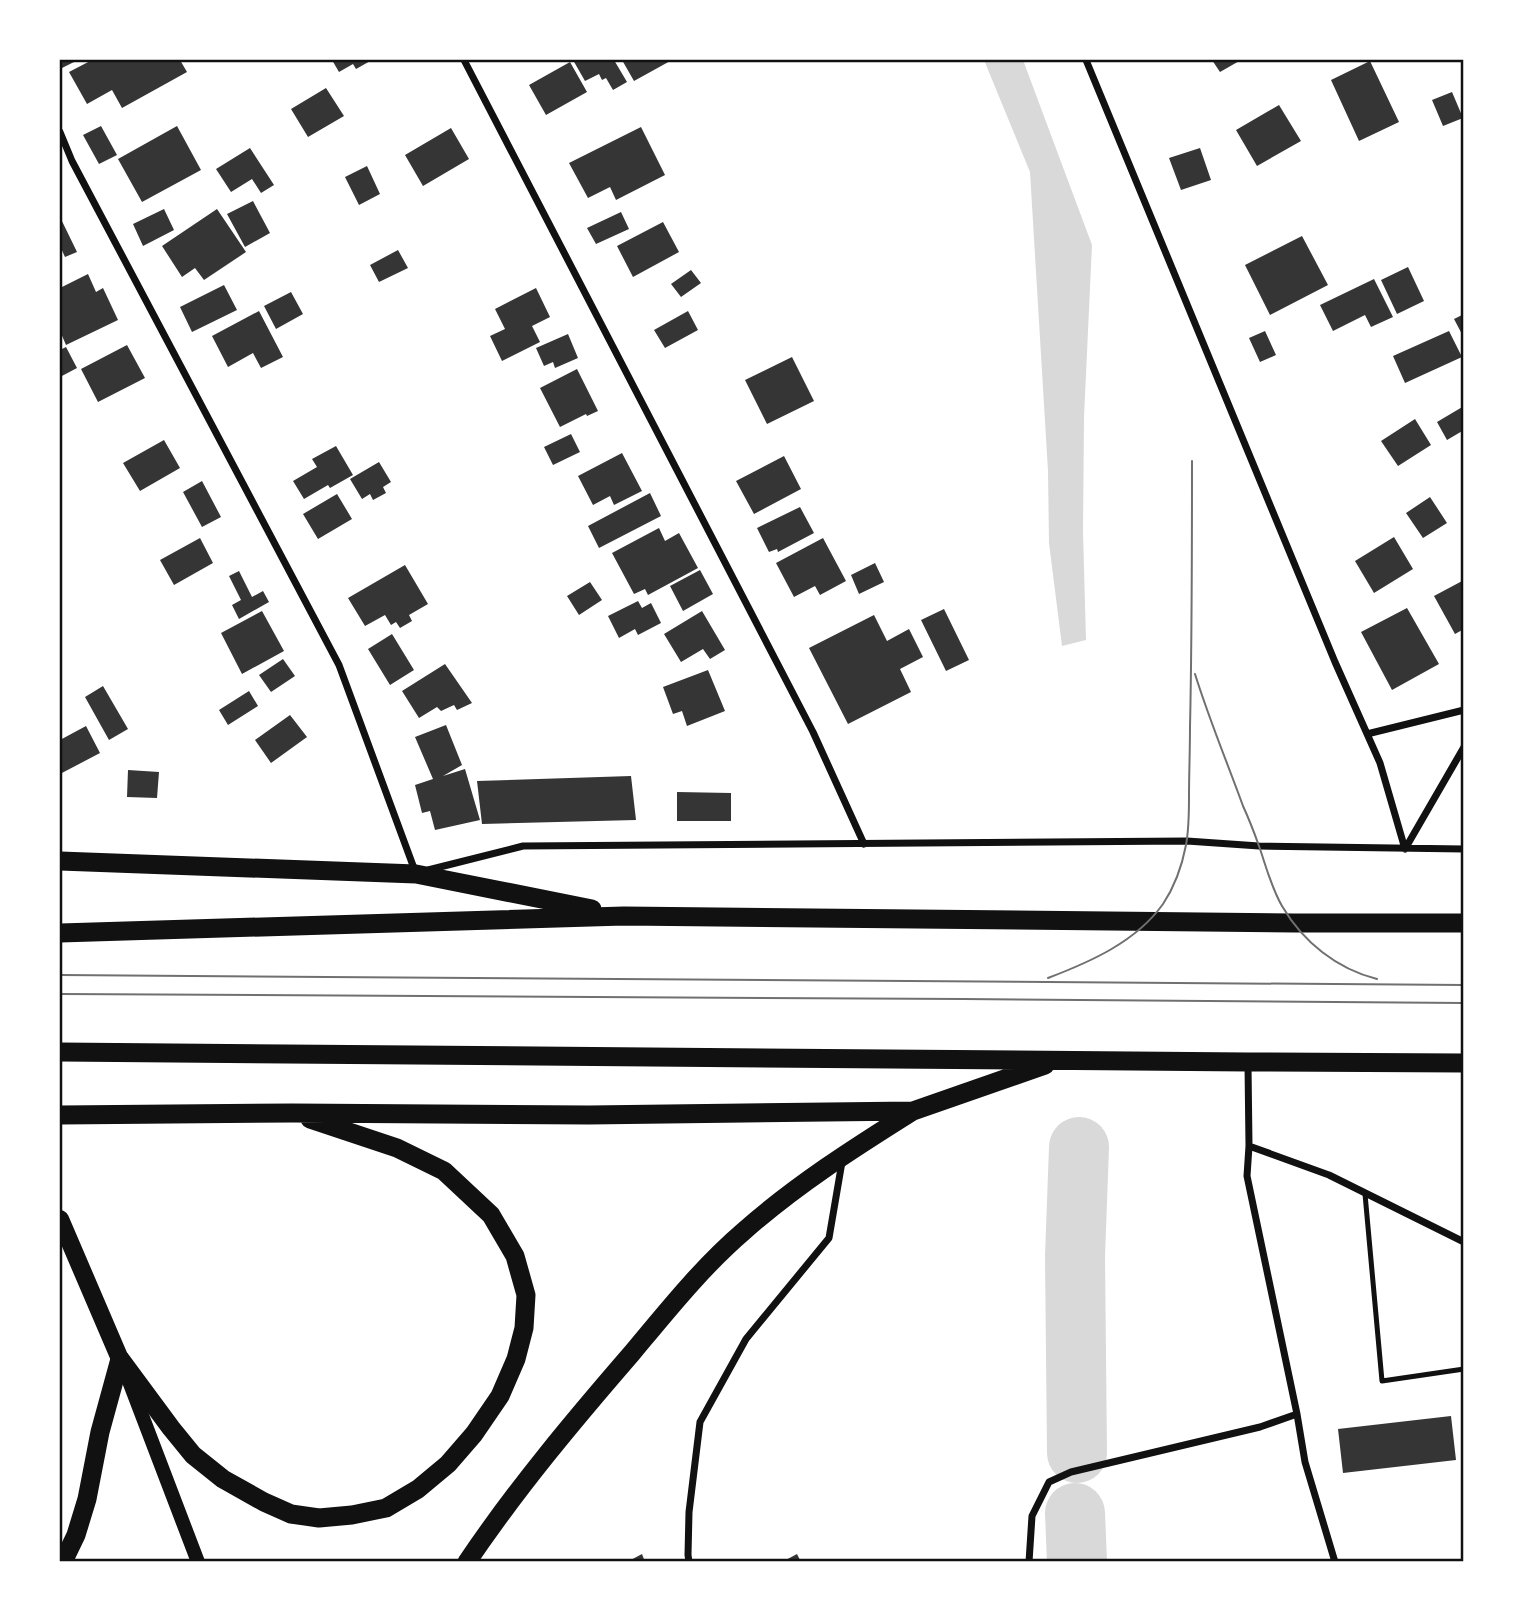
<svg xmlns="http://www.w3.org/2000/svg" width="1523" height="1621" viewBox="0 0 1523 1621" font-family="Raleway,sans-serif">
<style>
.water{fill:#d9d9d9}
.lines{fill:none;stroke-linecap:round;stroke-linejoin:round}
.river{stroke:#d9d9d9;stroke-width:60}
.building{fill:#353535}
.service{stroke:#111;stroke-width:5}
.minor{stroke:#111;stroke-width:7}
.secondary{stroke:#111;stroke-width:14}
.primary{stroke:#111;stroke-width:18}
.trunk{stroke:#111;stroke-width:19}
.tram{stroke:#707070;stroke-width:2}
.neatline{fill:none;stroke:#111;stroke-width:2.5}
</style>
<rect width="100%" height="100%" fill="#fff"/>
<path class="water" d="M 984,60 L 1023,60 L 1092,245 L 1084,417 L 1083,532 L 1086,640 L 1062,646 L 1049,543 L 1048,471 L 1030,172 Z"/>
<g class="lines">
<path class="river" d="M 1077,1453 L 1075,1256 L 1079,1147
M 1075,1513 L 1077,1562"/>
</g>
<path class="building" d="M 60,60 L 78,60 L 60,69 Z
M 92,60 L 180,60 L 187,72 L 122,108 L 112,90 L 87,104 L 69,72 Z
M 332,60 L 372,60 L 356,69 L 353,64 L 339,72 Z
M 573,60 L 614,60 L 627,82 L 613,90 L 606,78 L 602,80 L 599,74 L 585,81 Z
M 622,60 L 672,60 L 634,81 Z
M 1212,60 L 1241,60 L 1220,72 Z
M 1370,61 L 1399,122 L 1359,141 L 1331,80 Z
M 570,62 L 587,92 L 546,115 L 529,85 Z
M 326,88 L 344,116 L 308,137 L 291,109 Z
M 1452,92 L 1463,118 L 1443,126 L 1432,100 Z
M 1279,105 L 1301,141 L 1257,166 L 1236,130 Z
M 101,126 L 117,155 L 99,164 L 83,135 Z
M 177,126 L 201,170 L 142,202 L 118,159 Z
M 641,127 L 665,175 L 616,200 L 610,187 L 588,198 L 569,163 Z
M 451,128 L 469,159 L 423,186 L 405,155 Z
M 250,148 L 274,185 L 261,193 L 252,179 L 231,192 L 216,169 Z
M 1200,148 L 1211,180 L 1181,190 L 1169,158 Z
M 367,166 L 380,194 L 359,205 L 345,177 Z
M 253,201 L 270,233 L 245,247 L 227,214 Z
M 164,209 L 174,230 L 143,246 L 133,224 Z
M 217,209 L 246,252 L 204,280 L 195,268 L 182,277 L 162,246 Z
M 621,212 L 629,229 L 596,244 L 587,228 Z
M 60,217 L 77,252 L 65,257 L 60,246 Z
M 663,222 L 679,252 L 633,277 L 617,246 Z
M 1302,236 L 1328,285 L 1270,315 L 1245,265 Z
M 398,250 L 408,268 L 379,282 L 370,265 Z
M 1408,267 L 1424,301 L 1397,314 L 1381,280 Z
M 691,270 L 701,283 L 681,297 L 671,284 Z
M 88,274 L 96,292 L 103,288 L 118,320 L 66,345 L 60,331 L 60,288 Z
M 1374,279 L 1393,317 L 1371,327 L 1365,315 L 1333,331 L 1320,305 Z
M 224,285 L 237,310 L 192,332 L 180,307 Z
M 536,288 L 550,317 L 532,326 L 540,342 L 502,361 L 490,336 L 505,329 L 495,309 Z
M 291,292 L 303,314 L 276,329 L 264,306 Z
M 259,311 L 283,357 L 261,368 L 253,353 L 228,367 L 212,336 Z
M 688,311 L 698,330 L 665,348 L 654,330 Z
M 1464,314 L 1464,338 L 1454,319 Z
M 1265,331 L 1276,355 L 1260,362 L 1249,338 Z
M 1449,331 L 1462,357 L 1405,383 L 1393,356 Z
M 568,334 L 578,358 L 555,368 L 553,362 L 544,366 L 536,348 Z
M 127,345 L 145,378 L 98,402 L 81,369 Z
M 66,347 L 77,368 L 60,377 L 60,350 Z
M 792,357 L 814,401 L 767,424 L 745,380 Z
M 577,369 L 598,411 L 587,416 L 586,414 L 560,427 L 540,388 Z
M 1464,406 L 1464,430 L 1447,440 L 1437,422 Z
M 1415,419 L 1431,445 L 1398,466 L 1381,441 Z
M 571,434 L 580,452 L 553,465 L 544,447 Z
M 164,440 L 180,468 L 140,491 L 123,463 Z
M 336,446 L 353,475 L 330,488 L 328,485 L 304,499 L 293,481 L 317,467 L 312,459 Z
M 622,453 L 642,491 L 614,505 L 610,496 L 593,505 L 578,476 Z
M 784,456 L 801,489 L 754,514 L 736,481 Z
M 379,462 L 391,482 L 383,487 L 386,493 L 373,500 L 370,494 L 362,499 L 350,479 Z
M 202,481 L 221,517 L 202,527 L 183,492 Z
M 650,493 L 661,516 L 599,548 L 588,526 Z
M 337,494 L 352,519 L 318,539 L 303,514 Z
M 1430,497 L 1447,523 L 1423,538 L 1406,513 Z
M 800,507 L 814,533 L 778,552 L 777,549 L 769,552 L 757,528 Z
M 659,528 L 665,541 L 679,533 L 698,568 L 648,595 L 645,589 L 634,594 L 612,553 Z
M 1394,537 L 1413,569 L 1374,593 L 1355,561 Z
M 200,538 L 213,563 L 174,585 L 160,560 Z
M 823,538 L 846,581 L 820,595 L 815,586 L 794,597 L 776,563 Z
M 875,563 L 884,582 L 859,594 L 851,575 Z
M 405,565 L 428,604 L 409,615 L 412,621 L 400,628 L 396,622 L 391,625 L 385,615 L 365,626 L 348,598 Z
M 700,570 L 713,594 L 683,611 L 670,586 Z
M 239,571 L 252,597 L 263,591 L 269,602 L 239,619 L 232,605 L 241,600 L 229,576 Z
M 1464,580 L 1464,629 L 1455,634 L 1434,596 Z
M 590,582 L 602,600 L 579,615 L 567,596 Z
M 638,601 L 642,608 L 651,603 L 661,623 L 638,635 L 635,629 L 619,638 L 608,616 Z
M 1407,608 L 1439,664 L 1392,690 L 1361,632 Z
M 944,609 L 969,660 L 946,671 L 921,620 Z
M 262,611 L 284,651 L 242,674 L 221,633 Z
M 702,611 L 725,650 L 710,659 L 703,649 L 681,662 L 664,634 Z
M 874,615 L 887,641 L 909,629 L 923,657 L 900,669 L 911,692 L 848,724 L 809,648 Z
M 392,634 L 414,670 L 390,685 L 368,649 Z
M 283,659 L 295,676 L 271,692 L 259,675 Z
M 445,664 L 472,703 L 457,710 L 454,705 L 441,711 L 437,707 L 419,718 L 402,691 Z
M 708,670 L 725,711 L 687,726 L 682,711 L 673,714 L 663,687 Z
M 103,686 L 128,729 L 109,740 L 85,697 Z
M 249,691 L 258,706 L 228,725 L 219,710 Z
M 290,715 L 307,737 L 271,763 L 255,740 Z
M 446,725 L 462,765 L 443,776 L 465,769 L 480,820 L 435,830 L 430,811 L 422,813 L 415,785 L 433,779 L 415,737 Z
M 86,726 L 100,753 L 60,774 L 60,740 Z
M 128,770 L 159,772 L 157,798 L 127,797 Z
M 631,776 L 636,820 L 482,824 L 477,781 Z
M 677,792 L 731,793 L 731,821 L 677,821 Z
M 1451,1416 L 1456,1460 L 1343,1473 L 1338,1429 Z
M 642,1554 L 645,1562 L 627,1562 Z
M 797,1554 L 801,1562 L 782,1562 Z"/>
<g class="lines">
<path class="service" d="M 1365,1194 L 1382,1381 L 1464,1369"/>
<path class="minor" d="M 464,60 L 813,732 L 864,844
M 1086,60 L 1335,662 L 1380,763 L 1405,849
M 60,132 L 72,161 L 339,665 L 415,871
M 1367,734 L 1464,710
M 1405,849 L 1464,747
M 428,870 L 523,846 L 1187,841 L 1259,846 L 1464,849
M 1248,1065 L 1249,1146 L 1247,1176 L 1297,1414 L 1305,1462 L 1335,1562
M 1249,1146 L 1329,1175 L 1464,1242
M 689,1562 L 688,1555 L 689,1512 L 700,1422 L 746,1339 L 829,1238 L 842,1162
M 1029,1562 L 1032,1516 L 1049,1482 L 1071,1472 L 1260,1427 L 1297,1414"/>
<path class="secondary" d="M 127,1376 L 198,1562"/>
<path class="primary" d="M 60,1219 L 120,1359"/>
<path class="trunk" d="M 60,861 L 416,874 L 592,909
M 60,933 L 624,916 L 1294,923 L 1464,923
M 60,1052 L 1248,1062 L 1464,1063
M 60,1115 L 292,1113 L 589,1115 L 913,1111 L 1045,1065
M 120,1359 L 171,1428 L 193,1455 L 223,1479 L 264,1502 L 291,1514 L 319,1518 L 352,1515 L 386,1508 L 418,1489 L 448,1464 L 474,1434 L 500,1396 L 516,1359 L 524,1328 L 526,1295 L 515,1256 L 491,1215 L 444,1171 L 397,1148 L 310,1119
M 63,1562 L 76,1535 L 87,1499 L 100,1432 L 120,1359
M 467,1562 C 517,1488 574,1420 632,1353 C 667,1311 702,1267 744,1231 C 796,1185 854,1148 913,1111"/>
<path class="tram" d="M 1195,674 C 1209,719 1227,762 1243,806 C 1249,819 1254,832 1259,846 C 1266,866 1271,887 1282,906 C 1303,942 1337,969 1377,979
M 60,975 L 1464,985
M 1048,978 C 1090,962 1136,942 1163,904 C 1175,886 1182,866 1186,845 C 1189,829 1189,813 1189,797 C 1189,774 1190,751 1190,727 C 1192,638 1192,550 1192,461
M 60,994 L 963,999 L 1464,1003"/>
</g>
<rect width="1523" height="1621" fill="none" stroke="#ffffff" stroke-width="122"/>
<rect x="61" y="61" width="1401" height="1499" class="neatline"/>
</svg>
